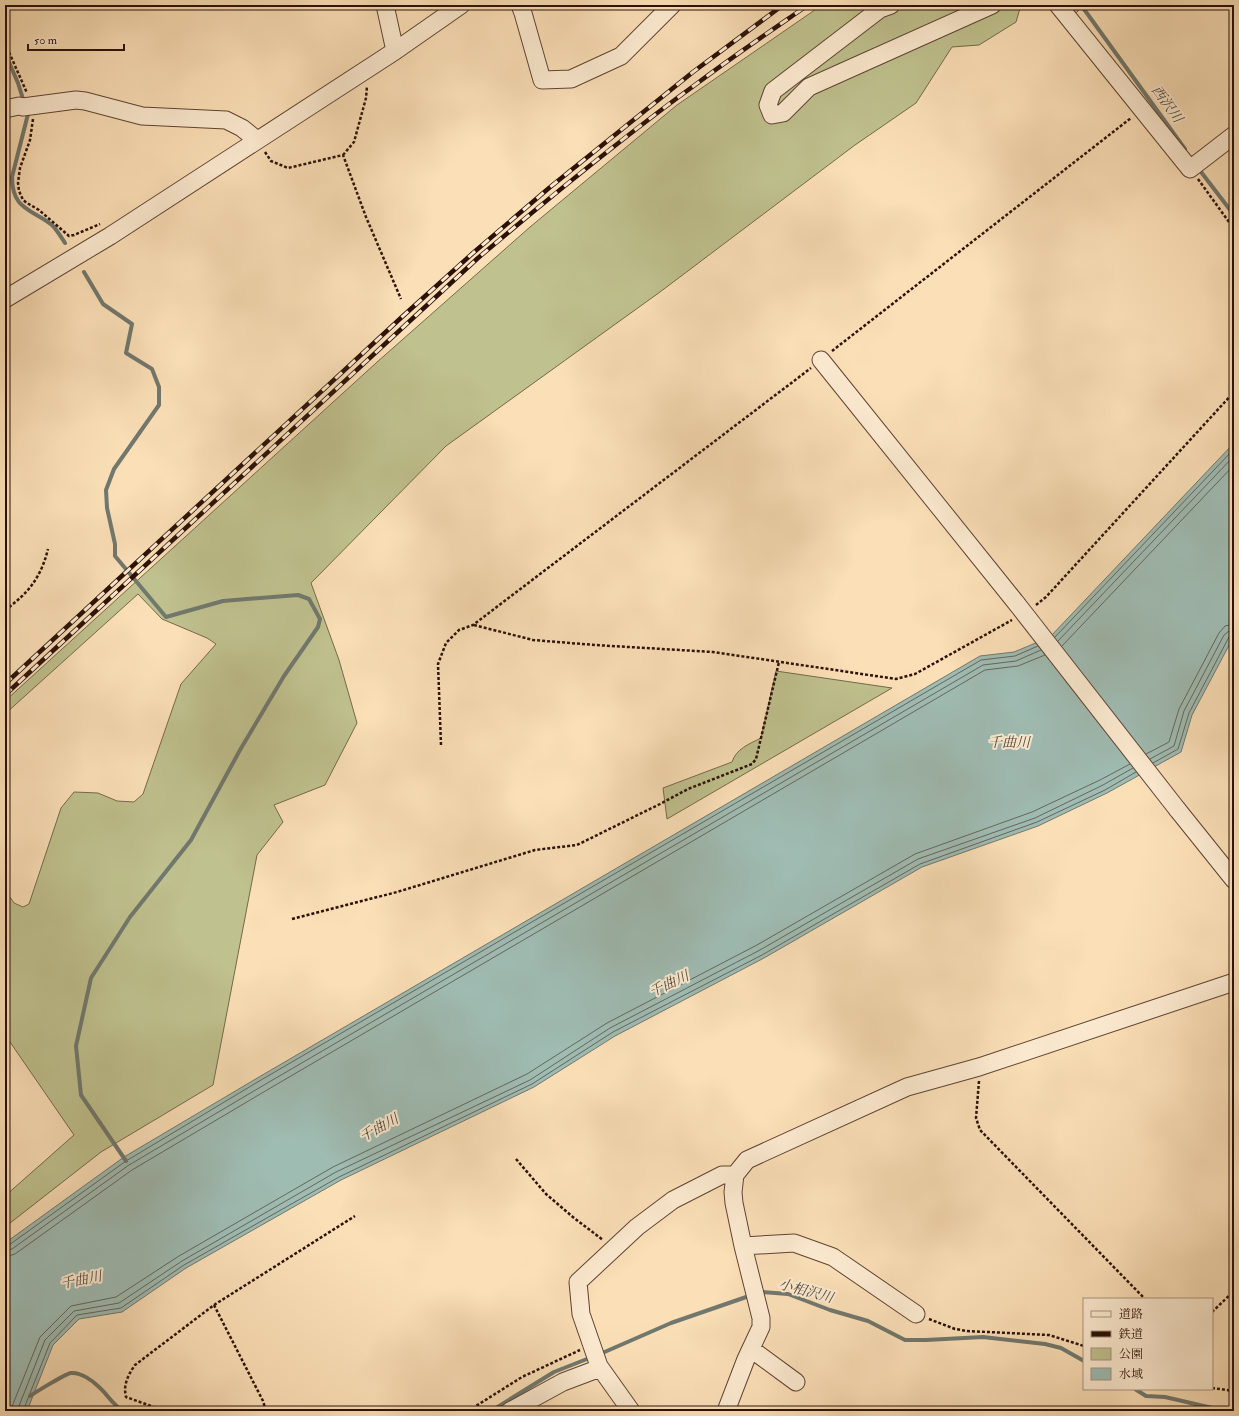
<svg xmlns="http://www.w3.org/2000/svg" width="1239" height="1416" viewBox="0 0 1239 1416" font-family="'IM FELL Double Pica','Noto Serif JP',serif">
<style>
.green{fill:#bfc18e;stroke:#75694a}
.water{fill:#9fbcb3;stroke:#71786e}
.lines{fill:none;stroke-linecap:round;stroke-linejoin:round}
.shore{stroke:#65665d;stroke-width:1}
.stream{stroke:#71786e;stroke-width:4}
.minor-casing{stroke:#5f4433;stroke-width:19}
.path{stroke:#2b1107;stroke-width:2.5;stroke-dasharray:3 2;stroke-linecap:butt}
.minor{stroke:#fcead0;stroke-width:17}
.rail-casing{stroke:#2b1107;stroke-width:4.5}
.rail{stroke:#fcead0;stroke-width:3;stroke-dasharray:9;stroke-linecap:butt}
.minor-bridge-casing{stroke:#5f4433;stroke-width:19;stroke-linecap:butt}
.minor-bridge{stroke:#fcead0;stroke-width:17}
.labels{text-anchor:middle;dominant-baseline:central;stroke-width:4;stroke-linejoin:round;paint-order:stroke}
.water-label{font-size:14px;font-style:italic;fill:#544d43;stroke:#fcead0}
</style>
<rect width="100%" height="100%" fill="#fbdfb7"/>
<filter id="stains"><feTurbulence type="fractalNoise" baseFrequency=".005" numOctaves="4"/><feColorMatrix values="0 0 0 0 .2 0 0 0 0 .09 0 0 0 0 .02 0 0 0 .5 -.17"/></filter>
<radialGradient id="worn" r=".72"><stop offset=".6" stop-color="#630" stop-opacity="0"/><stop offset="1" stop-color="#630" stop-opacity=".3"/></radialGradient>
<path class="green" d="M 822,5 L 1021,5 L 1016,22 L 979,45 L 952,47 L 916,103 L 855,145 L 660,292 L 446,446 L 311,583 L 339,660 L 357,723 L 325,785 L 274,805 L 283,822 L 257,855 L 213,1085 L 101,1152 L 5,1227 L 5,1196 L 74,1135 L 10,1042 L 5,1047 L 5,890 L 14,903 L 23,907 L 29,904 L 61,808 L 74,792 L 98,793 L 117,801 L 134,802 L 143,794 L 181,684 L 216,644 L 207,638 L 162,619 L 138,594 L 5,714 L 5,701 L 376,363 L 530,227 L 677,105 Z
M 1067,5 L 1084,5 L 1074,15 Z
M 776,671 L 892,688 L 667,819 L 663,788 L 732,762 C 736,749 749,744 761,738 Z"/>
<path class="water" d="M 1234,443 L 1234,636 L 1192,715 L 1181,752 L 1107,793 L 1038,826 L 922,867 L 764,958 L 615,1036 L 534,1087 L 341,1180 L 186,1268 L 122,1312 L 79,1319 L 53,1345 L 27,1411 L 5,1411 L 5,1243 L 124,1157 L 259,1077 L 980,656 L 1014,652 L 1050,637 Z"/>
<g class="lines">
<path class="shore" d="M 1055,637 L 1234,449
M 1058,641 L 1234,456
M 1062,646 L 1234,465
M 1146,754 L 1169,742 L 1179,709 L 1219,633 L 1225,626 L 1234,624
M 1150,759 L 1174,746 L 1184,711 L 1224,635 L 1229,631 L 1234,630
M 1153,763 L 1178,749 L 1189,713 L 1229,637 L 1234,635
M 5,1246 L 9,1245 L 126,1161 L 261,1080 L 981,660 L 1015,656 L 1038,646
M 5,1251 L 12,1249 L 129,1165 L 264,1085 L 983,665 L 1016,661 L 1041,650
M 5,1257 L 15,1254 L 132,1170 L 267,1090 L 985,670 L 1018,666 L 1045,655
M 12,1411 L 13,1404 L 40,1337 L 71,1306 L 116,1297 L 179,1256 L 333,1167 L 527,1074 L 607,1023 L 757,945 L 915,854 L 1032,812 L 1100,780 L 1130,764
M 18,1411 L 19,1406 L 45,1340 L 74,1311 L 119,1303 L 182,1261 L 336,1172 L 530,1080 L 610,1028 L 760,950 L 918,859 L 1035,818 L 1103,785 L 1133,768
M 23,1411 L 50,1343 L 77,1315 L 121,1308 L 184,1265 L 339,1177 L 532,1084 L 613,1032 L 762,955 L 920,864 L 1037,822 L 1105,790 L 1136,772"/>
<path class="stream" d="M 1081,5 L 1185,149
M 5,53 L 18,83 L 23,99
M 28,114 L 12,177 C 12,210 32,209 52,225 C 57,230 61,237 65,243
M 1198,168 L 1234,215
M 84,272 L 103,304 L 132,324 L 126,353 L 152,369 L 159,387 L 159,405 L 114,469 L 106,490 L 107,508 L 115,544 L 115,556 L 166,617 L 223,601 L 298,595 L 309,599 L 320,619 L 318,627 L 284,676 L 240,750 L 191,840 L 130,917 L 91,978 L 76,1046 L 81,1095 L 126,1161
M 758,1293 L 762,1292 L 788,1294 L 830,1310 L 868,1321 L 905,1340 L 926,1340 L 983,1337 L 1045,1344 L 1061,1348 L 1084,1361
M 600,1354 L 671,1323 L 752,1295
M 1135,1389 L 1146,1396 L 1165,1397 L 1221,1410 L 1234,1410
M 30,1396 C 36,1392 65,1374 71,1373 C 81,1372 93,1381 99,1387 C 108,1395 112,1404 123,1411
M 491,1411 L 554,1372 L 592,1357"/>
<g class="minor-casing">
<path id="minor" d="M 385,5 L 395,51
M 520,5 L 523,13 L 542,80 L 571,79 L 621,56 L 672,5
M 891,5 L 880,9 L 773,91 L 768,105 L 772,115 L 783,113 L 809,87 L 992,5
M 1058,5 L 1190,169 L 1234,135
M 5,109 L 19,106 L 23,107 L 76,100 L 85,101 L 142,116 L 226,120 L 242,128 L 257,140
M 5,299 L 110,236 L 395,51 L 461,5
M 821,360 L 1017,604
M 1177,809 L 1234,880
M 743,1246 L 794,1243 L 833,1257 L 916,1314
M 751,1349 L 796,1382
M 510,1411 L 563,1382 L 600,1368
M 631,1411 L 599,1366 L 581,1314 L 578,1282 L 637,1227 L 673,1200 L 722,1175 L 735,1175
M 726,1411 L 746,1359 L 761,1327 L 761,1318 L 743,1246 L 734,1203 L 733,1192 L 735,1175 L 747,1160 L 907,1087 L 979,1067 L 1234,982"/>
</g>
<path class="path" d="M 5,43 L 27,93
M 33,119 L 30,140 L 20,168 L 18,183 L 19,191 L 23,200 L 27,203 L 39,210 L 69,236 L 74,235 L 100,224
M 265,152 L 271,161 L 288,168 L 343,155 L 366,217 L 401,299
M 343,155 L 354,142 L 366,98 L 367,86
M 1198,179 L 1234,229
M 832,351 L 1131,118
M 1036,605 L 1046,597 L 1234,392
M 5,610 C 29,593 41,577 48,549
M 474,625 L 533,640 L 595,645 L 713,652 L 896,679 L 915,674 L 1012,620
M 441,745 L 438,664 L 446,643 L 459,630 L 473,625 L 811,368
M 292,919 L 397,892 L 535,850 L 577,845 L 660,804 L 688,789 L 752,764 L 756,759 L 779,662
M 979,1081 L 976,1118 L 980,1130 L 1145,1299
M 516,1159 L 546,1194 L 574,1218 L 603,1240
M 214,1305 L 263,1401 L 266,1411
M 1212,1312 L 1234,1291
M 929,1319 L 955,1329 L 967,1331 L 1049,1335 L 1084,1346
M 1212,1388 L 1234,1391
M 165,1411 L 126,1397 C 123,1385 128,1375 135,1365 L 214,1305 L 355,1216
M 468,1411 L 522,1377 L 580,1350"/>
<use href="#minor" class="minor"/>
<g class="rail-casing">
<path id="rail" d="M 5,684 L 403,316 L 473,253 L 549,188 L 693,72 L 783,5
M 5,695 L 478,258 C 550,197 623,137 699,82 C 735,55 772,30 808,5"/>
</g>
<use href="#rail" class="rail"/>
<g class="minor-bridge-casing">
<path id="minor-bridge" d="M 1017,604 L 1177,809"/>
</g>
<use href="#minor-bridge" class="minor-bridge"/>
</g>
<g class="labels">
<g class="water-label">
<text transform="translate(1167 104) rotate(54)">西沢川</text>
<text x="1009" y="742">千曲川</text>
<text transform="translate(669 984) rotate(-25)">千曲川</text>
<text transform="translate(379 1128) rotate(-29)">千曲川</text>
<text transform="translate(81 1280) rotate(-11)">千曲川</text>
<text transform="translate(806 1291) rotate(15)">小相沢川</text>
</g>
</g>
<rect width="1239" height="1416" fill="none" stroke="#fbdfb7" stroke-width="20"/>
<rect x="6" y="6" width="1227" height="1404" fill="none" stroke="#2b1107" stroke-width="2"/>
<rect x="10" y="10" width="1219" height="1396" fill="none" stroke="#2b1107"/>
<rect x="1083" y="1298" width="130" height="92" fill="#fcead0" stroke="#a89380"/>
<rect x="1091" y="1311" width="20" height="6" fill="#fcead0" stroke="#a89380"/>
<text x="1119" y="1318" font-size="12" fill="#2b1107">道路</text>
<rect x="1091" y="1331" width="20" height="6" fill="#2b1107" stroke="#a89380"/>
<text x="1119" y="1338" font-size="12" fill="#2b1107">鉄道</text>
<rect x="1091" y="1348" width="20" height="12" fill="#bfc18e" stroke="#a89380"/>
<text x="1119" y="1358" font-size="12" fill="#2b1107">公園</text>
<rect x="1091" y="1368" width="20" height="12" fill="#9fbcb3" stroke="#a89380"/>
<text x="1119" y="1378" font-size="12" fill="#2b1107">水域</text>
<path d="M28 44v6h96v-6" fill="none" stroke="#2b1107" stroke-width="2"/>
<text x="34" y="44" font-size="12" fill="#2b1107" stroke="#fcead0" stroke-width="3" paint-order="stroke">50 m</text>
<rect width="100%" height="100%" filter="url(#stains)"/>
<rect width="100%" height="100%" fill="url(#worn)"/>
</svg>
